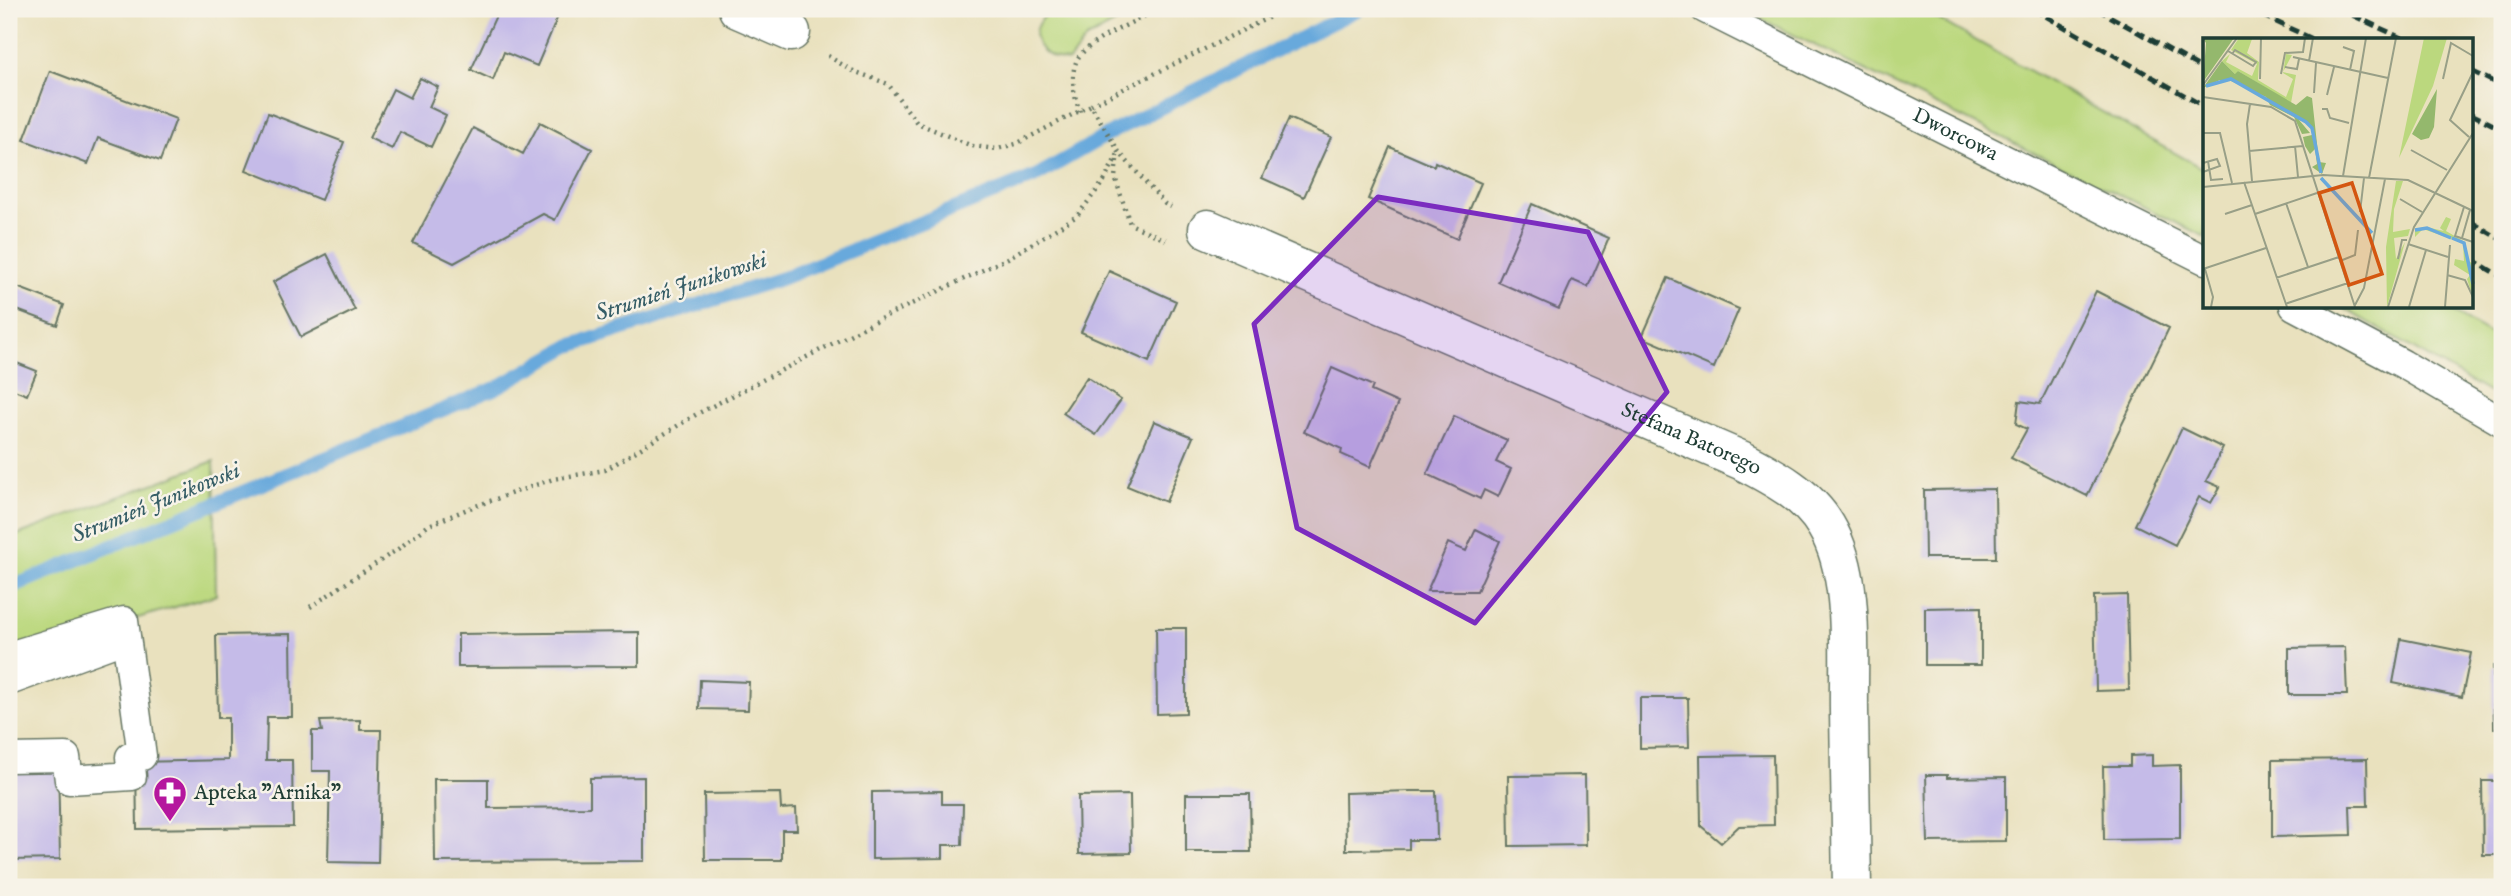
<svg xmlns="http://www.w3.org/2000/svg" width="2511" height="896" viewBox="0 0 2511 896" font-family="'IM FELL English',serif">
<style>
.green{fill:#bbd87e;stroke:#6d8a59;stroke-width:2}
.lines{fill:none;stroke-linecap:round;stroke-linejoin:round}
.stream{stroke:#68a9dc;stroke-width:14}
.building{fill:#c5bbe8}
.lane-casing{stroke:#667664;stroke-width:31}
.street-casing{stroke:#667664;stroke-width:41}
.path{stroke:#667664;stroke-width:4.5;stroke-dasharray:2 5;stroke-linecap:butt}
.lane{stroke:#fff;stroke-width:28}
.street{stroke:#fff;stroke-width:38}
.rail{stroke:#1f3d34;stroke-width:5;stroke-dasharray:10 5;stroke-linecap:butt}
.marked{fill:#7b2cbf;fill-opacity:0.2;stroke:#7b2cbf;stroke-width:5;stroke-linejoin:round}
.labels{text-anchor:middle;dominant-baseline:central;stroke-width:5;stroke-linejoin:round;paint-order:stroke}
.street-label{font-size:21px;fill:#1f3d34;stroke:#f7f3e8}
.poi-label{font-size:21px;fill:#1f3d34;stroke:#f7f3e8;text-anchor:start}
.water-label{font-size:23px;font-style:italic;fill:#355d66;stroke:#f7f3e8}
.inset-river{fill:none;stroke:#68a9dc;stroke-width:3.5}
.inset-road{fill:none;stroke:#989f87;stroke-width:2}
.view{fill:#d45610;fill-opacity:0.15;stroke:#d45610;stroke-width:3.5}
.inset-edge{fill:none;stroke:#1f3d34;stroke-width:3.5}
</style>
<rect width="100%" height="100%" fill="#f7f3e8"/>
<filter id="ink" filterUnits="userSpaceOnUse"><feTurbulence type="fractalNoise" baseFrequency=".0143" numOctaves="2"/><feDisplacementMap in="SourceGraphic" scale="14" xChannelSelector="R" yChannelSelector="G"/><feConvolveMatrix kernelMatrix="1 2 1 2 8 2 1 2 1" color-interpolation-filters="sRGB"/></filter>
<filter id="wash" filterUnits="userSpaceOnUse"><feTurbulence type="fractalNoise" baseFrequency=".00686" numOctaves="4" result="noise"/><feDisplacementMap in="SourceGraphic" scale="28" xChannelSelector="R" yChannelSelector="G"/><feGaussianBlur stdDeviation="1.57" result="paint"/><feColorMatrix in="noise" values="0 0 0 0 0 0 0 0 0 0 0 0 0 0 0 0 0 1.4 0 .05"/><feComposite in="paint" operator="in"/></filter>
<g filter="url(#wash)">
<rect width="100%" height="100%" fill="#e9e1be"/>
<path class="green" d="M 1053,9 L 1141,9 L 1086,39 L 1069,61 C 1049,61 1025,42 1040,21 C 1043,16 1049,12 1053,9 Z
M 1741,9 L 1920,9 L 2205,170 L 2205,237 Z
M 2340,306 L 2442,306 L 2502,341 L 2502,400 Z
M 214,461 L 216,595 L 9,656 L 9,538 Z"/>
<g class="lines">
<path class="stream" d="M 9,588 L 496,388 L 570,346 L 783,278 L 1036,176 L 1116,130 L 1359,9"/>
</g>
<g id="blocks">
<path class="building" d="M 499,9 L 561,9 L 537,66 L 504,52 L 493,80 L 471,70 Z
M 50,71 L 176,119 L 160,161 L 98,138 L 88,164 L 24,140 Z
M 420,78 L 438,87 L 429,107 L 446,115 L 431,147 L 400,132 L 392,149 L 369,138 L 393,89 L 410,98 Z
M 268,113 L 344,142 L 321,200 L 246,170 Z
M 1289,118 L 1331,137 L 1304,197 L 1262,178 Z
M 540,122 L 592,149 L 555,220 L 543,214 L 454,263 L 413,243 L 473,128 L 523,154 Z
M 1390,147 L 1434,166 L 1435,162 L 1481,183 L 1457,239 L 1368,199 Z
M 1532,204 L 1609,238 L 1588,287 L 1572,280 L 1559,309 L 1498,282 Z
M 327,254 L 355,310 L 301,337 L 273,282 Z
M 1109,271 L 1176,301 L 1149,362 L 1081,332 Z
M 1668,278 L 1739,309 L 1714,368 L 1642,337 Z
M 9,284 L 64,305 L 57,325 L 9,307 Z
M 2096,291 L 2169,328 L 2087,496 L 2011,458 L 2027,429 L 2016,424 L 2019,401 L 2040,404 Z
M 9,360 L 37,371 L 27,395 L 9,388 Z
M 1332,368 L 1373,386 L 1371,391 L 1398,403 L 1370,467 L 1341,454 L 1342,449 L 1304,432 Z
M 1087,377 L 1121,400 L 1096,435 L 1063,413 Z
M 1454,416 L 1507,440 L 1496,462 L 1511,469 L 1498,497 L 1484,490 L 1480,499 L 1427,474 Z
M 1154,421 L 1193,437 L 1166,502 L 1127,486 Z
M 2182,428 L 2223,448 L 2206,481 L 2220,487 L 2211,503 L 2199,497 L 2175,545 L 2135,525 Z
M 1995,489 L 1996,558 L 1925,558 L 1924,490 Z
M 1476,529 L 1500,541 L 1477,591 L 1427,591 L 1448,543 L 1466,551 Z
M 2127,595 L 2129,690 L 2096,691 L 2094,596 Z
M 1981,607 L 1981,665 L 1925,665 L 1925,608 Z
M 1156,628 L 1186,628 L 1186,713 L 1157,714 Z
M 639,632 L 639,666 L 458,667 L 458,634 Z
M 291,634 L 292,717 L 267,717 L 266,760 L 292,760 L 293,827 L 137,829 L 136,762 L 228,760 L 228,718 L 218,718 L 216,635 Z
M 2401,639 L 2471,653 L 2462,697 L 2393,683 Z
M 2345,647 L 2347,695 L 2289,695 L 2289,648 Z
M 2493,666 L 2502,667 L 2502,728 L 2494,728 Z
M 700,680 L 749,682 L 748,710 L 699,709 Z
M 1640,698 L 1688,698 L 1689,747 L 1640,748 Z
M 360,720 L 360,730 L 381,730 L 378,863 L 328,862 L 330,771 L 312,771 L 312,731 L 322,731 L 320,721 Z
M 1773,755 L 1774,825 L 1739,826 L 1721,843 L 1701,826 L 1700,756 Z
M 2152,755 L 2152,766 L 2180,765 L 2180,839 L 2104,840 L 2103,766 L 2130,766 L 2130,756 Z
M 2367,759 L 2368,806 L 2350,806 L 2351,835 L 2272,837 L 2272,760 Z
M 9,761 L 58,761 L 60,859 L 9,860 Z
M 1585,775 L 1586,845 L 1509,846 L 1508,776 Z
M 1926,775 L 1947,775 L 1947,778 L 2006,777 L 2006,841 L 1928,842 Z
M 644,777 L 644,861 L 435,862 L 434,779 L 488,779 L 488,808 L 590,807 L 590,778 Z
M 2482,781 L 2502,781 L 2502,855 L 2483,855 Z
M 942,791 L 942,804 L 963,804 L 962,845 L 943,845 L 943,858 L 872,859 L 872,792 Z
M 1410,791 L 1436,791 L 1437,840 L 1409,840 L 1409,849 L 1346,850 L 1345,793 Z
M 780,793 L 781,809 L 796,808 L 797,830 L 782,830 L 782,860 L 705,860 L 704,794 Z
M 1186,794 L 1250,794 L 1251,852 L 1186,852 Z
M 1130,795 L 1131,853 L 1079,854 L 1078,796 Z"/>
</g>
</g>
<g filter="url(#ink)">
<use href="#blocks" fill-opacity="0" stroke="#667664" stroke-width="2"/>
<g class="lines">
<g class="lane-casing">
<g id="lane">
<path id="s1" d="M 1705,9 L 2205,260"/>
<path d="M 2294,306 L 2403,364 L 2502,422"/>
<path d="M 9,656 L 124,621 L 142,756 L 130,757 L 132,776 L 69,780 L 66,757 L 9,758"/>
<path d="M 9,681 L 121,640"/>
</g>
</g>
<g class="street-casing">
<g id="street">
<path d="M 738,9 L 791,32"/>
<path id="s2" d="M 1208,229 L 1743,461 C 1774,477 1808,495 1826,526 C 1856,576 1848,655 1849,711 C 1850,769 1851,828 1852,887"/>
</g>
</g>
<path class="path" d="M 828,56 L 851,70 L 888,84 L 917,123 L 972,146 L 997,149 L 1016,144 L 1091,105 L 1119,152 L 1165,204 L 1171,207
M 1091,105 L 1286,9
M 1080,112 C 1074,96 1069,74 1078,58 C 1088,41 1140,19 1159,9
M 1117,160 L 1115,177 L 1130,224 L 1166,240
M 310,607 L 398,549 L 429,525 L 470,508 L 553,479 L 605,470 L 697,414 L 880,319 L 1008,258 L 1077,216 L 1104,181 L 1119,152"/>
<use href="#lane" class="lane"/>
<use href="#street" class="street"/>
<path class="rail" d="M 2033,9 L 2205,107
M 2097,9 L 2205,70
M 2248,9 L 2315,40
M 2339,9 L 2406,40
M 2471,71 L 2502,86
M 2471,114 L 2502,129
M 2471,222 L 2502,240
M 2471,259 L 2502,277"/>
</g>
</g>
<path class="marked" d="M 1378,197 L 1588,232 L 1667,392 L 1475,623 L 1297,528 L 1254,324 Z"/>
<defs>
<g id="pharmacy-pin" transform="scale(1.75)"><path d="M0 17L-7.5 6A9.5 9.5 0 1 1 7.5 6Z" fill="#b5179e" stroke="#f7f3e8"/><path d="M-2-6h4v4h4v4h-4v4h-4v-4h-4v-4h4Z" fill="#fff"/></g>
</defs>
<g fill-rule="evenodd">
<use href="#pharmacy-pin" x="170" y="793"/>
</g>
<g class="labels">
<g class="street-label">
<text stroke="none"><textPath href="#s1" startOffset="280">Dworcowa</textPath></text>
<text stroke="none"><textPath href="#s2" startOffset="527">Stefana Batorego</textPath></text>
</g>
<g class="poi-label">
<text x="194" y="793">Apteka "Arnika"</text>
</g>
<g class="water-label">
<text transform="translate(681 287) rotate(-18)">Strumień Junikowski</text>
<text transform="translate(156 503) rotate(-22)">Strumień Junikowski</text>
</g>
</g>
<g transform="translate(2203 38)">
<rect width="270" height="270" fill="#e9e1be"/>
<path d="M 36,0 L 49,1 L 44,15 L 56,24 L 55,42 L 83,59 L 90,41 L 80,35 L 83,16 L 89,17 L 80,34 L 93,37 L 88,65 L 35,33 L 33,37 L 19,23 L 27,16 L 23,24 L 49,38 L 54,26 L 28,12 ZM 221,0 L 244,0 L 230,48 L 196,120 ZM 193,143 L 200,143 L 191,171 L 190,194 L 207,191 L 205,198 L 191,200 L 193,221 L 202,204 L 184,269 L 183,209 ZM 243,179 L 248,181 L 243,193 L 262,204 L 263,222 L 269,225 L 269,257 L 264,241 L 267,237 L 251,227 L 252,221 L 261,223 L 260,205 L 220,191 L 212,199 L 212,191 L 223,189 L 241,193 L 237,190 Z" fill="#bbd87e"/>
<path d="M 0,0 L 31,0 L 0,44 L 3,5 ZM 19,23 L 32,36 L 35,33 L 93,67 L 104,58 L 109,60 L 116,124 L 123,125 L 119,136 L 109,129 L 114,126 L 112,111 L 107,116 L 102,108 L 100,99 L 109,97 L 110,91 L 103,84 L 96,82 L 107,95 L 99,96 L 91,79 L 67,67 L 63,59 L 28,43 L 17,42 L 0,50 ZM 234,51 L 231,89 L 226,100 L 218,102 L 209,96 Z" fill="#94b86d"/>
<path class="inset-river" d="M 3,48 L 28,41 L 103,84 L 109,90 L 118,135M 118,140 L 169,195M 212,192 L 224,190 L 248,200M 249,200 L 261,205 L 270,246"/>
<path class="inset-road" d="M 140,9 L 151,13 L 147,32M 25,13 L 50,28 L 53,24 L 32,12 L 29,16M 90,19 L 185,40M 106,23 L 110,0M 82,29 L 94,31 L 96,21M 78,36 L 82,15 L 100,14 L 102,0M 57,41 L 58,0M 240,41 L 248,5 L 270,18M 0,47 L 34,0M 111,55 L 113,25M 124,57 L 131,29M 0,59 L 68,69 L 92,83 L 152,269M 47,66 L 44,86 L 49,143M 119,71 L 124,71 L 127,80 L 146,85M 0,95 L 17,95 L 29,145M 266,99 L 247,82 L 270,34M 92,108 L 95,139M 208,112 L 244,132M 46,113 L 100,108M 5,123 L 8,142 L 20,141M 0,125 L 14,121 L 17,128 L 0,134M 140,138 L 163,0M 166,140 L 193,0M 41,144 L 84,269M 0,149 L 120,137 L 205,142 L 270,173M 197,161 L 219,174M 83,165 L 105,229M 261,169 L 252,198 L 270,204M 157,174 L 161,140M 22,176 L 49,167M 52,176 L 114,155M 259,200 L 267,172M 205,206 L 245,219M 195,221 L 199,202 L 204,202M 137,223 L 152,217 L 155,192M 0,231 L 63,210M 2,231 L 10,259 L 8,269M 244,237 L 262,242 L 270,259M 73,240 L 136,219M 82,266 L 145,245M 152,267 L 161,250 L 182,141M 185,269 L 211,189 L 270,95M 206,269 L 223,212M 242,269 L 247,207"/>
<path class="view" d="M 149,145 L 179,236 L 146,247 L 116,155 Z"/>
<rect width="270" height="270" class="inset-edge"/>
</g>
<rect width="2511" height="896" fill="none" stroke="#f7f3e8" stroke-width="35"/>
</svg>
